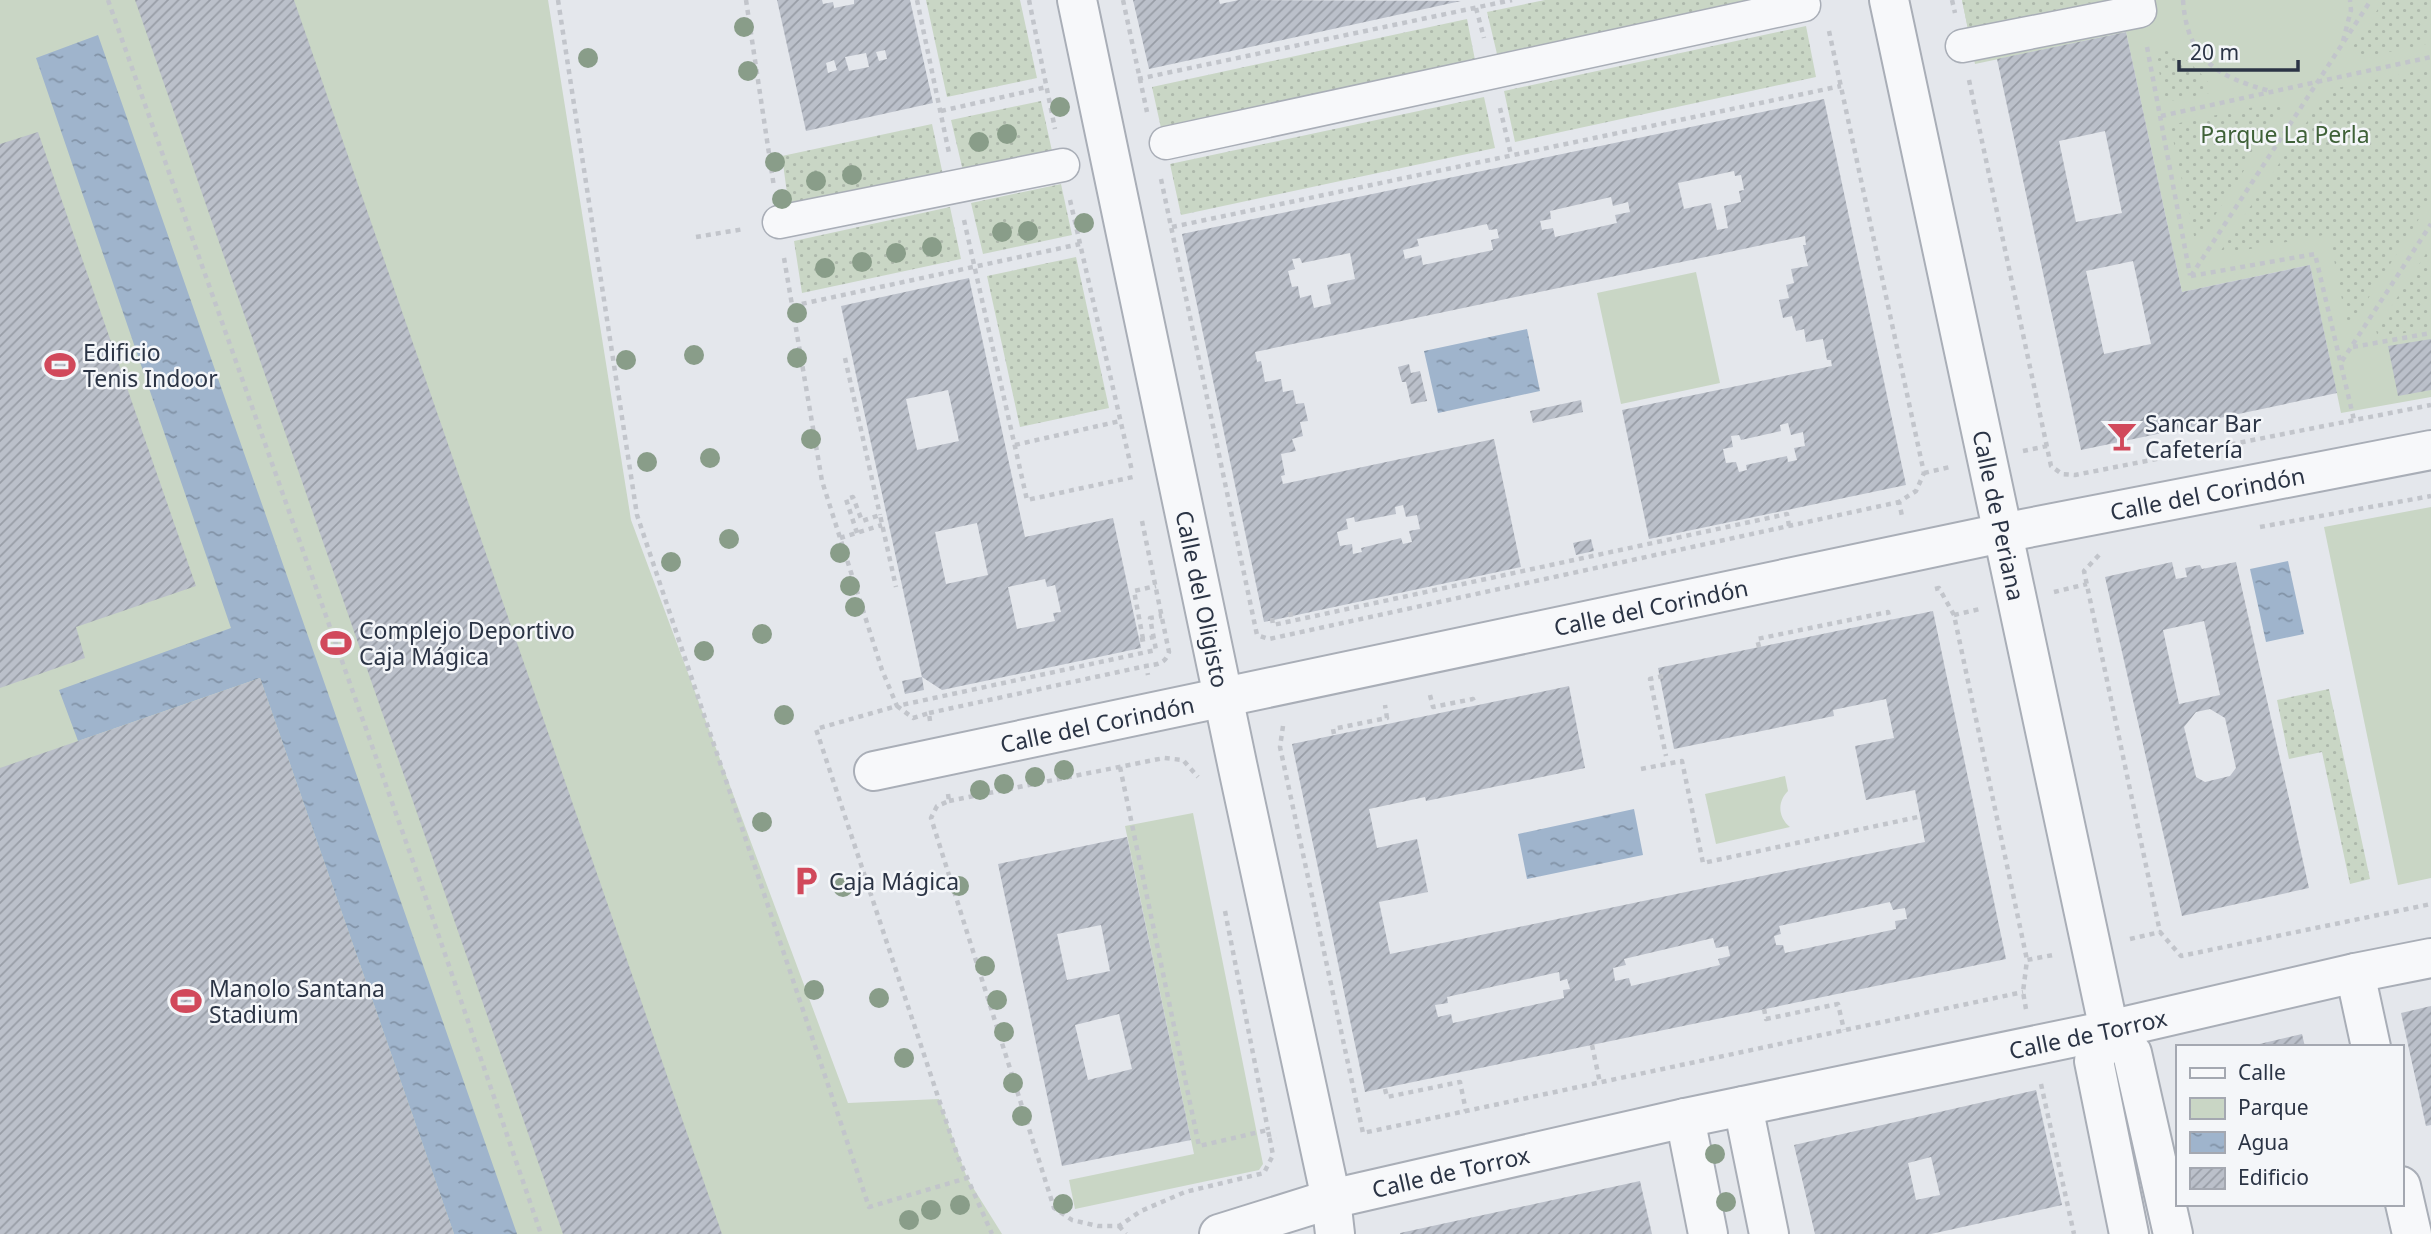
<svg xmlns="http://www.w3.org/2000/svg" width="2431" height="1234" viewBox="0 0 2431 1234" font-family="'Noto Sans',sans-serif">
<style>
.green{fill:#c9d6c5}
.garden{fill:url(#garden-dots)}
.water{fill:url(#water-ripples)}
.building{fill:url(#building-hatch);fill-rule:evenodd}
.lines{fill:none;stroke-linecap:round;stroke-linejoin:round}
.pedestrian-casing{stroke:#a9aeb7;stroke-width:35}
.minor-casing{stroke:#a9aeb7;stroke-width:42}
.path{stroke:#c2c5cb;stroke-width:4.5;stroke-dasharray:5 5;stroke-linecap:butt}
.pedestrian{stroke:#f7f8fa;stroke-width:32}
.minor{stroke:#f7f8fa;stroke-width:38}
.tree{fill:#899d89}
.labels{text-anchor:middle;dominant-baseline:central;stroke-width:5;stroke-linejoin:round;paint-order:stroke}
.park-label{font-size:23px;fill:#3f6138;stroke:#f4f6f9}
.poi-label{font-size:23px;fill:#2b3445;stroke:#f4f6f9;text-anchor:start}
.street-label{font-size:23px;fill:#2b3445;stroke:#f4f6f9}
</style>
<defs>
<pattern id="garden-dots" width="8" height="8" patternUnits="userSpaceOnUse" patternTransform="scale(1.75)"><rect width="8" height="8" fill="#c9d6c5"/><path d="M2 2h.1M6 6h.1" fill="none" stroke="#adb8ab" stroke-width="1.8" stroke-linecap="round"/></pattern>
<pattern id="water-ripples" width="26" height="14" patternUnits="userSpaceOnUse" patternTransform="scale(1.75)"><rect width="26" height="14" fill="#9fb4cc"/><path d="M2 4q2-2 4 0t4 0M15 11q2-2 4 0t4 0" fill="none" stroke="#8293a7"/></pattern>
<pattern id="building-hatch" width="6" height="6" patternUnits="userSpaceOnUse" patternTransform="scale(1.75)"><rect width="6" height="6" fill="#bbc0ca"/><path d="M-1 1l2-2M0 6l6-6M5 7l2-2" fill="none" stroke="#989da6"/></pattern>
</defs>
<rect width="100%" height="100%" fill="#e4e7ec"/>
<path class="green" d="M 0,0 L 548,0 L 631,520 L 848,1103 L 939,1099 L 967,1178 L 1002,1234 L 0,1234 Z
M 1962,0 L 2431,0 L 2431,397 L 2341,413 L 2310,265 L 2182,292 L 2126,32 L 1975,64 Z
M 1696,272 L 1720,383 L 1621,404 L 1597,293 Z
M 2431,507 L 2431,878 L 2398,885 L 2324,527 Z
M 1785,776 L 1788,791 C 1777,802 1778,817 1790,827 L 1716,844 L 1705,794 Z
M 1193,813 L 1263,1164 L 1259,1170 L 1075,1209 L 1069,1180 L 1194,1154 L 1125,826 Z"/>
<path class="garden" d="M 926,0 L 1020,0 L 1037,78 L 947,97 Z
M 1545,0 L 1751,0 L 1497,54 L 1487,12 Z
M 1962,0 L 2102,0 L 1968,29 Z
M 2384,0 L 2431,0 L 2431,43 L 2361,58 L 2352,48 Z
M 1467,19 L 1475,60 L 1161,128 L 1152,87 Z
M 1806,26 L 1816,77 L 1515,142 L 1504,91 Z
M 2155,50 C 2162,51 2172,50 2178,54 C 2188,60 2211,82 2214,92 L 2165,102 Z
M 2431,68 L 2431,200 L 2348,330 L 2329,234 L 2218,255 L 2327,92 L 2337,88 Z
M 1484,97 L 1495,148 L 1181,215 L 1170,164 Z
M 1041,101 L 1052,151 L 963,171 L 951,120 Z
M 2282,101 L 2286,105 L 2196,245 L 2170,125 Z
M 932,124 L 943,175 L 789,208 L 782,156 Z
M 1061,184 L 1072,235 L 983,254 L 971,203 Z
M 950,207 L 961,259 L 802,293 L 794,241 Z
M 2431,246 L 2431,328 L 2378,338 L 2376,330 Z
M 1076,257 L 1109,408 L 1020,427 L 987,276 Z
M 2329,689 L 2370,879 L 2350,884 L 2322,752 L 2289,759 L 2277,700 Z"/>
<path class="water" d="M 98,35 L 517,1234 L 454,1234 L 260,678 L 78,741 L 59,690 L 231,628 L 36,58 Z
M 1527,329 L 1540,391 L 1438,413 L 1424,351 Z
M 2288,561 L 2304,634 L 2266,642 L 2250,569 Z
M 1634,809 L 1643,855 L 1527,879 L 1518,834 Z"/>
<path class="building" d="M 135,0 L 294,0 L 722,1234 L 563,1234 Z
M 777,0 L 822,0 L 823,4 L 833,2 L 834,8 L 854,4 L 854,0 L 910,0 L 933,103 L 806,131 ZM 885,50 L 887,59 L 879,61 L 876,52 ZM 866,53 L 869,67 L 849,71 L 845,57 ZM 834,60 L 837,70 L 828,73 L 826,63 Z
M 1133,0 L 1219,0 L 1220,4 L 1239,0 L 1461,1 L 1149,69 Z
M 2126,32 L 2182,292 L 2310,265 L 2337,393 L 2210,420 L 2210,423 L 2081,450 L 1997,59 ZM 2105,131 L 2122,213 L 2076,222 L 2059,141 ZM 2133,261 L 2151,344 L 2104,354 L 2086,271 Z
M 1824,99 L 1906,485 L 1649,539 L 1622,410 L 1832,366 L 1831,360 L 1827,360 L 1823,339 L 1806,342 L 1804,329 L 1796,331 L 1792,316 L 1783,318 L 1779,300 L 1789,298 L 1786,285 L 1794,283 L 1791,269 L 1808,266 L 1803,245 L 1806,245 L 1805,236 L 1255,352 L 1257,362 L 1261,361 L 1265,382 L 1281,379 L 1283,392 L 1293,390 L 1296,404 L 1304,403 L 1308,421 L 1300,422 L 1303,436 L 1292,439 L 1296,451 L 1281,454 L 1285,475 L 1281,476 L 1283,484 L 1494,439 L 1521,567 L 1264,622 L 1182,234 ZM 1734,171 L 1735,176 L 1741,175 L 1744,190 L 1739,191 L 1741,202 L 1724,206 L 1728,228 L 1717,230 L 1711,203 L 1684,209 L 1678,183 ZM 1611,197 L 1613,206 L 1628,202 L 1630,212 L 1615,215 L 1617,223 L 1555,237 L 1553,228 L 1542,230 L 1540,221 L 1551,219 L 1550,211 ZM 1487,224 L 1489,230 L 1497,229 L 1499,238 L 1491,240 L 1493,250 L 1423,265 L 1421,255 L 1405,259 L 1403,250 L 1419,246 L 1417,239 ZM 1350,253 L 1355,279 L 1327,285 L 1331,304 L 1314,308 L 1311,295 L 1300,298 L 1298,286 L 1292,287 L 1288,271 L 1295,269 L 1292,259 L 1300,258 L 1302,263 ZM 1788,423 L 1791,435 L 1803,432 L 1805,446 L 1794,448 L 1797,460 L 1788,462 L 1787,456 L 1746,465 L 1747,470 L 1739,472 L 1736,462 L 1726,463 L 1723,449 L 1733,447 L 1731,436 L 1739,435 L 1741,440 L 1781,431 L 1780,425 ZM 1403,505 L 1406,517 L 1417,515 L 1420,529 L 1409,531 L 1412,542 L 1403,544 L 1401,538 L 1361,548 L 1362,552 L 1353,554 L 1352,544 L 1340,546 L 1337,532 L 1348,529 L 1346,519 L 1354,517 L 1355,522 L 1396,514 L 1395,507 Z
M 38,132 L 196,586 L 76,627 L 85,658 L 0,688 L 0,144 Z
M 969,278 L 1025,537 L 1113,518 L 1141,648 L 942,690 L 922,677 L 924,690 L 905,694 L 902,681 L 922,677 L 841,306 ZM 948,390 L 959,441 L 917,450 L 906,399 ZM 977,523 L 988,575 L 946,584 L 935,532 ZM 1045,579 L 1047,587 L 1055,585 L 1061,612 L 1053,613 L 1055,621 L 1017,629 L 1008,587 Z
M 2431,339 L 2431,390 L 2398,396 L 2388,346 Z
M 1409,364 L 1411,373 L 1420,371 L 1427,401 L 1411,404 L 1406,382 L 1402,382 L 1398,367 Z
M 1581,400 L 1583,412 L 1533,423 L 1530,411 Z
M 1591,539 L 1594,551 L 1576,555 L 1573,543 Z
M 2172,562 L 2176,579 L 2187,577 L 2185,568 L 2200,565 L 2202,569 L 2236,562 L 2309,888 L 2182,916 L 2105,577 ZM 2204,621 L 2220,695 L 2179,704 L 2163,630 ZM 2210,709 L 2225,718 L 2236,768 L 2230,776 L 2205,782 L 2196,777 L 2184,727 L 2196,712 Z
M 1933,611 L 2006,959 L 1365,1092 L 1292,744 L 1569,686 L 1585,768 L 1426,801 L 1425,797 L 1369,809 L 1377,848 L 1417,839 L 1428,892 L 1379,902 L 1390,954 L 1925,842 L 1915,790 L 1866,800 L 1855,746 L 1894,738 L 1886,699 L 1833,710 L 1834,716 L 1674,749 L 1658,668 ZM 1890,902 L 1893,910 L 1905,908 L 1907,919 L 1895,921 L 1896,929 L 1785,953 L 1783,945 L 1776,945 L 1774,936 L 1781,934 L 1779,926 ZM 1713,938 L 1716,948 L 1728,946 L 1730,956 L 1718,959 L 1720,965 L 1631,986 L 1629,978 L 1615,981 L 1613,968 L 1626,965 L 1624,959 ZM 1559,972 L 1560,981 L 1567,979 L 1570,989 L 1563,990 L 1564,998 L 1453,1023 L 1451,1014 L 1438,1017 L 1435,1005 L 1448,1003 L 1447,997 Z
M 260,678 L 454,1234 L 0,1234 L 0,768 Z
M 1127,837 L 1191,1140 L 1062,1166 L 998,864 ZM 1101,925 L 1110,971 L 1067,980 L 1057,934 ZM 1119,1014 L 1132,1069 L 1088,1080 L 1075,1025 Z
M 2431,1006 L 2431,1125 L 2426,1126 L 2401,1013 Z
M 2302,1034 L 2305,1047 L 2251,1047 L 2251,1046 Z
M 2036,1090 L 2062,1205 L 1931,1234 L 1815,1234 L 1794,1145 ZM 1931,1157 L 1940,1195 L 1916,1200 L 1908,1163 Z
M 1640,1181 L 1652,1234 L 1400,1234 L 1400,1233 Z"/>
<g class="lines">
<g class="pedestrian-casing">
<path id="pedestrian" d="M 1962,46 L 2140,11 L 2138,0
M 1166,143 L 1804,5
M 779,222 L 1063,165"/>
</g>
<g class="minor-casing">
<g id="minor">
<path id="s1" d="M 1077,0 L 1238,768 L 1331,1199 L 1335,1234"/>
<path id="s2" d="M 1889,0 L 2109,1030 L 2132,1053 L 2173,1234"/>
<path id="s3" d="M 874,771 L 2002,533 L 2431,450"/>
<path d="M 2355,973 L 2371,1047"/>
<path d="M 2109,1030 L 2094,1061 L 2129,1234"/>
<path d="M 1743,1106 L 1769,1234"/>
<path d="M 1685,1118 L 1708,1234"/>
<path d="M 2401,1186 L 2412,1234"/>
<path id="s4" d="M 1219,1234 L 1331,1199 L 1685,1118 L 2109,1030 L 2355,973 L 2431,958"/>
</g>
</g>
<path class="path" d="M 108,0 L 422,887 L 541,1234
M 558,0 L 637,515 L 869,1207 L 967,1178
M 746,0 L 774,187
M 917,0 L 949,153
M 1029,0 L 1055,129
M 1123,0 L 1147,112
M 1952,0 L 1955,13
M 2183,0 C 2187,59 2217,77 2270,91
M 1476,8 L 1484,38
M 1829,31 L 1924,473 L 1916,491 L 1899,502 L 1902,516
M 2343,41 L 2351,10 L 2350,0
M 2147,47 L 2190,275
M 1138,79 L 1512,0
M 1969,80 L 2051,466 L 2062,474 L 2075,475 L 2431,405
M 1500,108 L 1511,155
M 941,111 L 1047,87
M 2161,116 L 2431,57
M 1161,179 L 1257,635 L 1269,639 L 1899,502
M 1070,200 L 1132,471
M 964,220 L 1027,500 L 1133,477
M 1172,227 L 1841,86
M 696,237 L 744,229
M 784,258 L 822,481 L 882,670 L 897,706 L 1156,650 L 1150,618 L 1162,616
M 2191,276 L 2371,0
M 2191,276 L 2315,254 L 2354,420
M 792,306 L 1080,244
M 2353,347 L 2431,333
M 845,358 L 880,515
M 2342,361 L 2431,224
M 1015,445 L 1120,421
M 2023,451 L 2047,446
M 1924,473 L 1950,467
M 1142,521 L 1169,652 C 1165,664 1158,664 1146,666 L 1148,675
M 2260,527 L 2431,496
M 857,533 L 846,499 L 853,497 L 862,521 L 880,515 L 896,587
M 840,538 L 882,525
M 2099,555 L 2084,571 L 2160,932
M 1935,589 L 1939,588 L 1954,615 L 2027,960
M 2054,592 L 2087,584
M 1290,612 L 1292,621
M 1954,615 L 1980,609
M 1272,618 L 1273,625 L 1787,514 L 1789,526
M 1143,639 L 1134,591 L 1156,586
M 1140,640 L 1154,637
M 1759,647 L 1757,639 L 1888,612 L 1890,620
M 1663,676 L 1650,679 L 1666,756
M 1430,695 L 1433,707 L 1473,699 L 1475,704
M 929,713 L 1146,666
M 930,721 L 929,713 L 913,718 L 897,706 L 816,729 L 958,1157 L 992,1234
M 1283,726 L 1280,747 L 1363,1133 L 2023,992
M 1334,734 L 1333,729 L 1387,718 L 1385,705
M 1120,767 L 1199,1146 L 1268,1130 L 1270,1140
M 1641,769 L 1682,761 L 1703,863 L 1918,817
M 948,794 L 949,801 L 937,806 L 931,818 L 1054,1208 L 1072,1220 L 1098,1226 L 1119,1226 L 1141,1211 L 1185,1192 L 1264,1173 L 1273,1155 L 1270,1140 L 1277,1139
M 949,801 L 1164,758 L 1183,760 L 1198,777
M 1225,911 L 1268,1130
M 2130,939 L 2160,932 L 2181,956 L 2431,904
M 1764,1009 L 1766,1019 L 1838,1004 L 1844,1030
M 2026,1009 L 2023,992 L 2027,960 L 2053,955
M 1592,1045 L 1600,1083
M 2041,1084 L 2074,1234
M 1385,1089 L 1387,1097 L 1460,1082 L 1466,1111
M 1119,1226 L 1126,1234"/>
<use href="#pedestrian" class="pedestrian"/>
<use href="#minor" class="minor"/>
</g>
<g class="tree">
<circle cx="744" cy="27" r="10"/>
<circle cx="588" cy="58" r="10"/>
<circle cx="748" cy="71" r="10"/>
<circle cx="1060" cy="107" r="10"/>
<circle cx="1007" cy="134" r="10"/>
<circle cx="979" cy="142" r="10"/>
<circle cx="775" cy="162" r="10"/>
<circle cx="852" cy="175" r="10"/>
<circle cx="816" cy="181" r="10"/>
<circle cx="782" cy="199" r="10"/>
<circle cx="1084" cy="223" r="10"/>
<circle cx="1028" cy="231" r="10"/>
<circle cx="1002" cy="232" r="10"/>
<circle cx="932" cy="247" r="10"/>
<circle cx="896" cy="253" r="10"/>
<circle cx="862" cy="262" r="10"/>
<circle cx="825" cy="268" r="10"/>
<circle cx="797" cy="313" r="10"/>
<circle cx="694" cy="355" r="10"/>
<circle cx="797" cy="358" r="10"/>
<circle cx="626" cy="360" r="10"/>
<circle cx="811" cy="439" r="10"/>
<circle cx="710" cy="458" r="10"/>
<circle cx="647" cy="462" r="10"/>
<circle cx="729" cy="539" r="10"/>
<circle cx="840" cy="553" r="10"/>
<circle cx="671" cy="562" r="10"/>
<circle cx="850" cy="586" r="10"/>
<circle cx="855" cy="607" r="10"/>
<circle cx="762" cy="634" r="10"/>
<circle cx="704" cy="651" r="10"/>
<circle cx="784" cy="715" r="10"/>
<circle cx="1064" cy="770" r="10"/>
<circle cx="1035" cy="777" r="10"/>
<circle cx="1004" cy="784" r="10"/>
<circle cx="980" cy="790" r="10"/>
<circle cx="762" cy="822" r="10"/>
<circle cx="959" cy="886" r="10"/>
<circle cx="843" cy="887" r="10"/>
<circle cx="985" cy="966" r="10"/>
<circle cx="814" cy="990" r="10"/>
<circle cx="879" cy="998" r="10"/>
<circle cx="997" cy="1000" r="10"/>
<circle cx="1004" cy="1032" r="10"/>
<circle cx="904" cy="1058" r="10"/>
<circle cx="1013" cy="1083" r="10"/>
<circle cx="1022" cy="1116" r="10"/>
<circle cx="1715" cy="1154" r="10"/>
<circle cx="1726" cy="1202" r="10"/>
<circle cx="1063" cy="1204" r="10"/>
<circle cx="960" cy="1205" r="10"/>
<circle cx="931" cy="1210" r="10"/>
<circle cx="909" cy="1220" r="10"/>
</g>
<defs>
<g id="stadium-bare" transform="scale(2.415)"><path d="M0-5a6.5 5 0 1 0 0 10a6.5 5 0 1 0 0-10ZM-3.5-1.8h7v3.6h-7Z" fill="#d1495b" stroke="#f4f6f9" stroke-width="2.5" paint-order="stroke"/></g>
<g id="bar-bare" transform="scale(2.415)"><path d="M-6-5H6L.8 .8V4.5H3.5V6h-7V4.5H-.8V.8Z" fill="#d1495b" stroke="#f4f6f9" stroke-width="2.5" paint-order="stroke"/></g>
<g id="parking-bare" transform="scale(2.415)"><path d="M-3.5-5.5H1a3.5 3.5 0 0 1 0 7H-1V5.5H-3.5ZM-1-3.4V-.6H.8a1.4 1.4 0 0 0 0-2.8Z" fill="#d1495b" stroke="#f4f6f9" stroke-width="2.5" paint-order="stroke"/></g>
</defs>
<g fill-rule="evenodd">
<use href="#stadium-bare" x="60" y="365"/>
<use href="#bar-bare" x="2122" y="436"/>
<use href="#stadium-bare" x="336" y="643"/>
<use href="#parking-bare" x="806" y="881"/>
<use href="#stadium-bare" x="186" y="1001"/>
</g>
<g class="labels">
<g class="park-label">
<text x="2285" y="134">Parque La Perla</text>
</g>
<g class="poi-label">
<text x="83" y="352">Edificio<tspan x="83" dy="26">Tenis Indoor</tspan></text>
<text x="2145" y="423">Sancar Bar<tspan x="2145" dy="26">Cafetería</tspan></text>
<text x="359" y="630">Complejo Deportivo<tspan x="359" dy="26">Caja Mágica</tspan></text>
<text x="829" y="881">Caja Mágica</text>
<text x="209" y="988">Manolo Santana<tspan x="209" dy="26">Stadium</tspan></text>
</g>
<g class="street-label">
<text stroke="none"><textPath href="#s3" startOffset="1362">Calle del Corindón</textPath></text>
<text stroke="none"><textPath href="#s2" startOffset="527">Calle de Periana</textPath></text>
<text stroke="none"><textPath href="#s1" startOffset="612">Calle del Oligisto</textPath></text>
<text stroke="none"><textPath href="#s3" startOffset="794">Calle del Corindón</textPath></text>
<text stroke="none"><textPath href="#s3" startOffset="228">Calle del Corindón</textPath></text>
<text stroke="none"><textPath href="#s4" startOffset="892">Calle de Torrox</textPath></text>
<text stroke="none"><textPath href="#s4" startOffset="240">Calle de Torrox</textPath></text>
</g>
</g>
<rect x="2176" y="1045" width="228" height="161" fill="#f4f6f9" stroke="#a4a8b1" stroke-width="2"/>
<rect x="2190" y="1068" width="35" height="10" fill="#f7f8fa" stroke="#a4a8b1" stroke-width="2"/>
<text x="2238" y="1080" font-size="21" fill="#2b3445">Calle</text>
<rect x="2190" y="1098" width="35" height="21" fill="#c9d6c5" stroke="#a4a8b1" stroke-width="2"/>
<text x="2238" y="1115" font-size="21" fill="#2b3445">Parque</text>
<rect x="2190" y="1132" width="35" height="21" fill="url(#water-ripples)" stroke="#a4a8b1" stroke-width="2"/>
<text x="2238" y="1150" font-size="21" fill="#2b3445">Agua</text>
<rect x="2190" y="1168" width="35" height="21" fill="url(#building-hatch)" stroke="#a4a8b1" stroke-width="2"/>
<text x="2238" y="1185" font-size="21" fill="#2b3445">Edificio</text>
<path d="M2179 60v10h119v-10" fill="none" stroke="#2b3445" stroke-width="3.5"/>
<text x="2190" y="60" font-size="21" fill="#2b3445" stroke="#f4f6f9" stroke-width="5" paint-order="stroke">20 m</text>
</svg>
